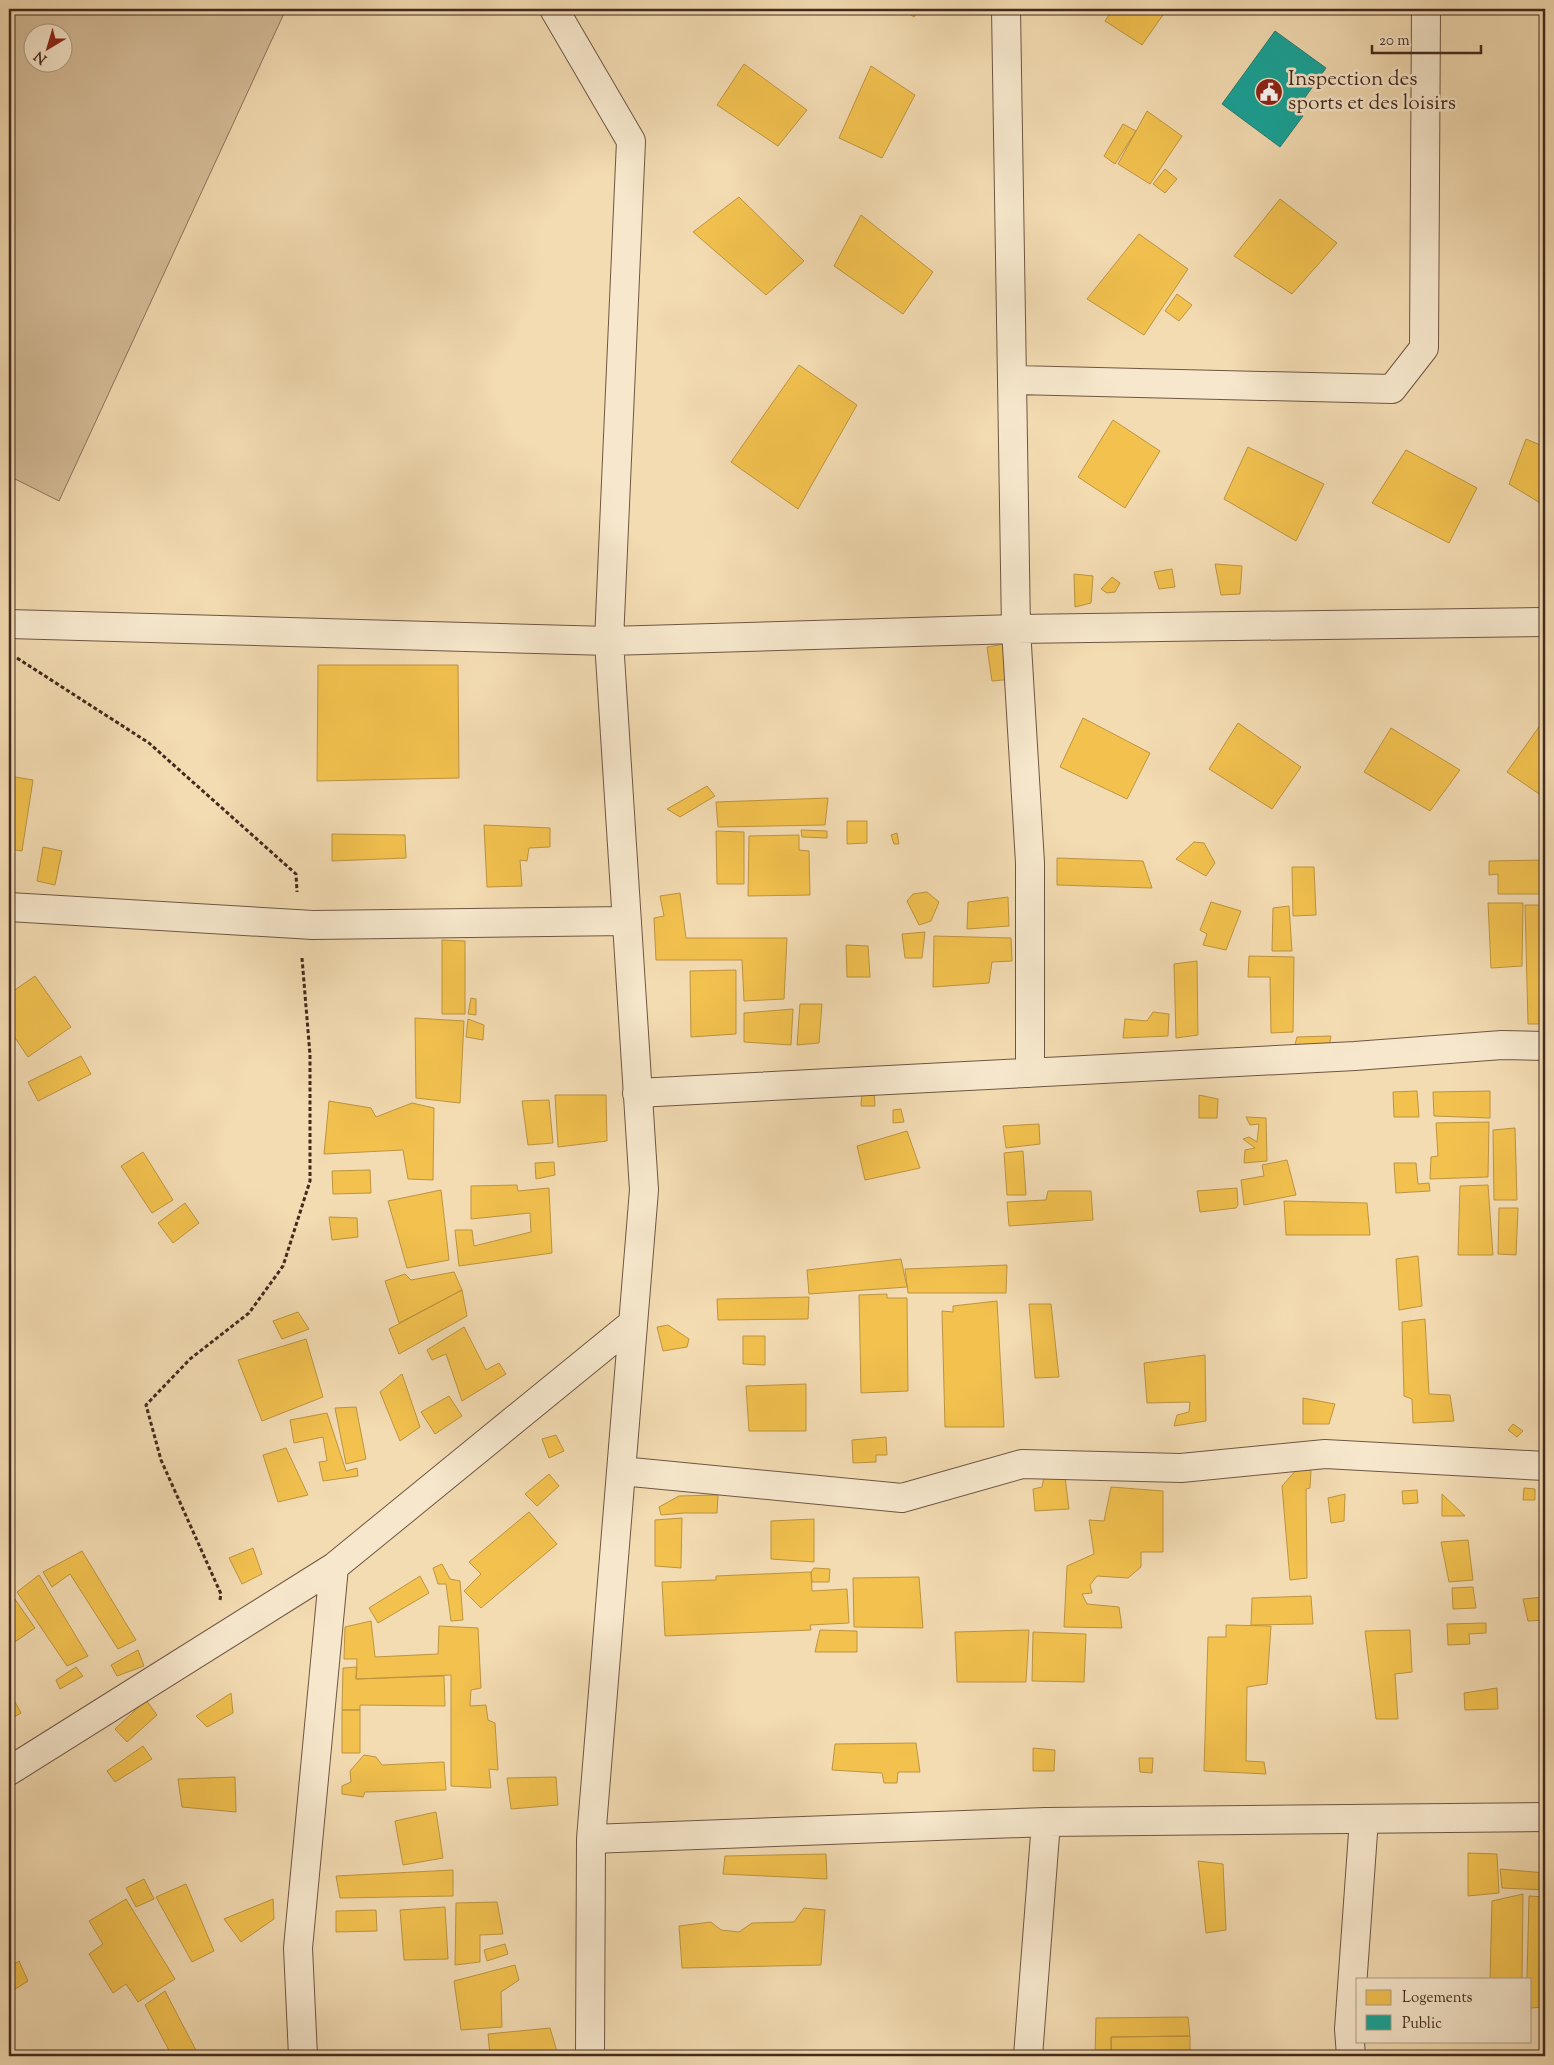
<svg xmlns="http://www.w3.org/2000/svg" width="1554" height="2065" viewBox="0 0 1554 2065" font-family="'Sorts Mill Goudy',serif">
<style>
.green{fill:#d5bd99;stroke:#8c745c;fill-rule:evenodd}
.homes{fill:#f2c14e;stroke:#be9440}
.public{fill:#17a398;stroke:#247f73}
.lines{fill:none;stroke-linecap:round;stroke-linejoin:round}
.minor-casing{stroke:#6f5643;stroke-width:30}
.path{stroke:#432a1e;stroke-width:3;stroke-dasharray:4 2.5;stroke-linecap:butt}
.minor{stroke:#f7e8cd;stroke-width:28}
.labels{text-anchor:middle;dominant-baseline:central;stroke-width:5;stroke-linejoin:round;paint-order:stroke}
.poi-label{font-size:21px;fill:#432a1e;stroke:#f7e8cd;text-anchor:start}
</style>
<rect width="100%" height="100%" fill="#f3dbb2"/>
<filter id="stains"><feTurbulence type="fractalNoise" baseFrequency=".004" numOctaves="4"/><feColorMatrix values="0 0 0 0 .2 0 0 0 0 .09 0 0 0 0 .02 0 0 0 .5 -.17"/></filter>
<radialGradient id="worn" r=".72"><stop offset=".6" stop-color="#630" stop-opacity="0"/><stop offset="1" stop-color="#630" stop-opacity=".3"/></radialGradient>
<path class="green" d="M 9,9 L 286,9 L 59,501 L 9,476 ZM 32,32 L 62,32 L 62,62 L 32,62 Z"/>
<path class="homes" d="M 902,9 L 920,9 L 914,17 Z
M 1113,9 L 1167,9 L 1142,45 L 1105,21 Z
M 744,64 L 807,110 L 778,146 L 717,105 Z
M 871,66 L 915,95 L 882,158 L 839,138 Z
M 1147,111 L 1182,136 L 1150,184 L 1118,164 Z
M 1123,124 L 1136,131 L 1115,164 L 1104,156 Z
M 1165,169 L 1177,179 L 1165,193 L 1153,184 Z
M 739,197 L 804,261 L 766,295 L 693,232 Z
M 1280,199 L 1337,243 L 1292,294 L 1234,256 Z
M 861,215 L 933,272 L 903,314 L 834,266 Z
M 1139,234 L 1188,269 L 1144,335 L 1087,299 Z
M 1177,294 L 1192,305 L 1179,321 L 1165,311 Z
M 799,365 L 857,405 L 798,509 L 731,462 Z
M 1113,420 L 1160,451 L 1125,508 L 1078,477 Z
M 1526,439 L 1545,447 L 1545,506 L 1509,484 Z
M 1248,447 L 1324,484 L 1296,541 L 1224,499 Z
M 1406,450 L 1477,488 L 1449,543 L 1372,503 Z
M 1215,564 L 1242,566 L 1240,594 L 1221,595 Z
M 1172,569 L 1175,587 L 1159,589 L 1154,572 Z
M 1074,574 L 1093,576 L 1091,603 L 1075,607 Z
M 1112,577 L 1120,583 L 1115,592 L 1107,593 L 1101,589 Z
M 1010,643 L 1014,679 L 992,681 L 987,647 Z
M 318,665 L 458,665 L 459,778 L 317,781 Z
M 1083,718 L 1150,753 L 1127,799 L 1060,767 Z
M 1238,723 L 1301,767 L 1272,809 L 1209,769 Z
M 1541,724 L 1545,727 L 1545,798 L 1507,772 Z
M 1391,728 L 1460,770 L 1430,811 L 1364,772 Z
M 9,776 L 33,780 L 22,851 L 9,849 Z
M 707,786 L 715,796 L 680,817 L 667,809 Z
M 828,798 L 825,825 L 718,827 L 716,802 Z
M 847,821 L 867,821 L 867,843 L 847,844 Z
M 484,825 L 550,828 L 550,847 L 529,848 L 527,861 L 520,860 L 522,886 L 487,887 Z
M 801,830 L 827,831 L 827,838 L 802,837 Z
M 716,831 L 744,832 L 744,884 L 717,884 Z
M 897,833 L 899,844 L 894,844 L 891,835 Z
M 332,834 L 405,835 L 406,858 L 332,861 Z
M 799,835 L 799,850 L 809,851 L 810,895 L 748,896 L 749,836 Z
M 1194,842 L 1204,843 L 1215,863 L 1206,876 L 1176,859 Z
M 43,847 L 62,851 L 55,885 L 37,881 Z
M 1057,858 L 1143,861 L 1152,888 L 1057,885 Z
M 1545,860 L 1545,894 L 1498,894 L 1498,874 L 1489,875 L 1489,861 Z
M 1292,867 L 1314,867 L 1316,915 L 1293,916 Z
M 927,892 L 939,902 L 931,921 L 919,925 L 907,901 L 913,894 Z
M 680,893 L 686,938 L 787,938 L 784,999 L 744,1001 L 742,960 L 656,960 L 654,918 L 664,916 L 660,896 Z
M 1008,897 L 1009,926 L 967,929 L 968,902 Z
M 1211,902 L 1241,911 L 1226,950 L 1203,945 L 1207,934 L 1200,930 Z
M 1488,903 L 1523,903 L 1522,966 L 1491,968 Z
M 1525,905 L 1545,905 L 1545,1024 L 1528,1024 Z
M 1289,906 L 1292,951 L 1272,951 L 1273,908 Z
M 925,932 L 922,958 L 905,958 L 902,934 Z
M 934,936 L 1011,938 L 1012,961 L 992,962 L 989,983 L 933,987 Z
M 442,940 L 465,941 L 465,1014 L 442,1014 Z
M 846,945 L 868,946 L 870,977 L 847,977 Z
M 1249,956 L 1294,957 L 1293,1032 L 1271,1033 L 1270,977 L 1248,977 Z
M 1197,961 L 1198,1035 L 1176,1038 L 1174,964 Z
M 736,970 L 736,1034 L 691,1037 L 690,971 Z
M 35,976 L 71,1027 L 28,1057 L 9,1029 L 9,994 Z
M 471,998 L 476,999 L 476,1015 L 468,1014 Z
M 800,1004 L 822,1004 L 819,1043 L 797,1045 Z
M 793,1009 L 791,1045 L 744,1042 L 744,1013 Z
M 1153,1012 L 1169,1014 L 1168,1036 L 1123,1038 L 1125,1019 L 1147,1021 Z
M 415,1018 L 464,1021 L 460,1103 L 416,1098 Z
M 468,1019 L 484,1025 L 483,1040 L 466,1037 Z
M 1331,1036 L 1328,1054 L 1293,1052 L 1297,1037 Z
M 81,1056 L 91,1074 L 38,1101 L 28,1082 Z
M 1417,1091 L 1419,1117 L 1394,1117 L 1393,1092 Z
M 1490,1091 L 1490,1118 L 1434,1116 L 1433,1092 Z
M 862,1092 L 874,1092 L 875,1106 L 861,1106 Z
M 555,1095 L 606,1095 L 607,1141 L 558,1147 Z
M 1199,1095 L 1218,1099 L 1217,1118 L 1199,1118 Z
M 549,1100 L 553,1143 L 528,1145 L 522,1101 Z
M 329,1101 L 371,1108 L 376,1117 L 412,1103 L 434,1108 L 433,1180 L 408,1179 L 403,1150 L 324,1154 Z
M 901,1109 L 904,1122 L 893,1123 L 893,1110 Z
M 1246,1117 L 1266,1118 L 1267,1161 L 1244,1163 L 1245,1150 L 1255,1148 L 1243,1139 L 1249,1137 L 1257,1142 L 1259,1124 L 1250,1125 Z
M 1489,1122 L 1488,1177 L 1430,1179 L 1431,1157 L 1438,1156 L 1436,1123 Z
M 1039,1124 L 1040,1144 L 1006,1148 L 1003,1126 Z
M 1515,1128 L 1517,1200 L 1494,1200 L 1493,1130 Z
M 907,1131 L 920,1168 L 865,1180 L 857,1146 Z
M 1023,1151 L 1026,1195 L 1007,1195 L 1004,1153 Z
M 143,1152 L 173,1200 L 152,1213 L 121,1166 Z
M 1287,1160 L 1296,1195 L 1244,1205 L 1241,1180 L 1264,1176 L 1262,1165 Z
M 554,1162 L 555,1175 L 536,1179 L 535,1163 Z
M 1394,1163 L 1416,1163 L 1418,1184 L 1429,1183 L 1430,1191 L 1396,1193 Z
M 370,1170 L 371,1193 L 333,1194 L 332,1171 Z
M 517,1185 L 518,1191 L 549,1188 L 552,1253 L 459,1266 L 455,1230 L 472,1230 L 474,1246 L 531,1232 L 530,1213 L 471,1219 L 471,1186 Z
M 1488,1185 L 1493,1255 L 1458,1255 L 1460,1186 Z
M 1237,1188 L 1238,1205 L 1236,1208 L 1200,1212 L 1197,1191 Z
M 441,1190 L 449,1260 L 407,1268 L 388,1201 Z
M 1048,1191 L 1091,1191 L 1093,1220 L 1009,1226 L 1007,1202 L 1046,1200 Z
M 1284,1201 L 1367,1203 L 1370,1235 L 1286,1235 Z
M 185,1203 L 199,1223 L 173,1243 L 158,1223 Z
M 1499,1208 L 1518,1208 L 1516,1255 L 1498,1254 Z
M 329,1217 L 357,1218 L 358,1237 L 332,1240 Z
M 1418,1256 L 1422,1306 L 1399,1310 L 1396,1259 Z
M 901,1259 L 907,1287 L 809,1294 L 807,1270 Z
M 1007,1265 L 1006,1293 L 908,1293 L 905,1269 Z
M 454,1272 L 462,1290 L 399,1323 L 385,1281 L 405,1274 L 411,1280 Z
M 462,1290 L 467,1316 L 399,1354 L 389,1329 Z
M 887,1294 L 887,1298 L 907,1298 L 908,1391 L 861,1393 L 859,1295 Z
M 809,1297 L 808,1319 L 718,1320 L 717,1299 Z
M 997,1301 L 1004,1427 L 945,1427 L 942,1311 L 953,1312 L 953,1306 Z
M 1029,1304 L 1051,1304 L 1059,1377 L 1035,1378 Z
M 298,1312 L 309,1329 L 282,1339 L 273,1321 Z
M 1425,1319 L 1429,1394 L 1450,1395 L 1454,1421 L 1413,1423 L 1412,1399 L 1404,1396 L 1402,1322 Z
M 668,1325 L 689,1339 L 687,1347 L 663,1351 L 657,1327 Z
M 464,1327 L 486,1370 L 499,1363 L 506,1374 L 462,1401 L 446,1354 L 432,1360 L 427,1350 Z
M 743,1336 L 765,1336 L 765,1365 L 743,1364 Z
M 306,1339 L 323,1397 L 262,1421 L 238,1360 Z
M 1205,1355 L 1206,1421 L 1174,1426 L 1177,1415 L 1189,1412 L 1190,1402 L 1147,1403 L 1144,1363 Z
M 402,1374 L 420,1427 L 400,1441 L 380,1392 Z
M 806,1384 L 806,1431 L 749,1431 L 746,1386 Z
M 449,1396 L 462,1416 L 435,1434 L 421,1412 Z
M 1303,1398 L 1335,1404 L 1329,1424 L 1303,1424 Z
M 356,1407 L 366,1459 L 346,1464 L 335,1408 Z
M 327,1413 L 346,1471 L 357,1468 L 358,1476 L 323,1481 L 319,1462 L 327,1461 L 323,1437 L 294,1443 L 290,1420 Z
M 1513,1424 L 1523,1431 L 1517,1437 L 1508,1430 Z
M 556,1435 L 564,1451 L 549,1458 L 542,1439 Z
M 886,1437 L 887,1455 L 876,1455 L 876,1462 L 853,1463 L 852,1440 Z
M 286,1448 L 308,1495 L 278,1502 L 263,1455 Z
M 1297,1469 L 1311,1470 L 1310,1488 L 1306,1489 L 1307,1578 L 1290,1580 L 1282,1486 Z
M 549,1474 L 559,1486 L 537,1506 L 525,1494 Z
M 1044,1477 L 1065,1477 L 1069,1509 L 1035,1511 L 1033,1489 L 1042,1487 Z
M 1111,1487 L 1163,1491 L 1163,1552 L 1141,1552 L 1141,1567 L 1128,1578 L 1097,1576 L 1090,1585 L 1092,1593 L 1082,1594 L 1087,1604 L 1119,1607 L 1122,1628 L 1064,1627 L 1067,1566 L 1094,1554 L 1089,1520 L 1104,1521 Z
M 1524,1488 L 1535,1489 L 1535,1500 L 1523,1500 Z
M 1417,1490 L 1418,1503 L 1403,1504 L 1402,1491 Z
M 1345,1494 L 1344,1521 L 1331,1523 L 1328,1498 Z
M 1442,1494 L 1465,1516 L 1442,1516 Z
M 718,1495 L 717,1513 L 684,1513 L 661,1515 L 659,1507 L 679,1496 Z
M 529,1512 L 557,1544 L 481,1608 L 464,1591 L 481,1574 L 469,1562 Z
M 682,1518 L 681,1568 L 655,1566 L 655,1520 Z
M 814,1519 L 814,1562 L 771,1559 L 771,1521 Z
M 1468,1540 L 1473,1580 L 1449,1582 L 1441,1542 Z
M 253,1548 L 262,1574 L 242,1584 L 229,1558 Z
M 82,1551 L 136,1640 L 118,1649 L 70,1574 L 52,1587 L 43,1572 Z
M 442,1564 L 450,1579 L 460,1581 L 463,1620 L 451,1621 L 446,1584 L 438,1584 L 433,1568 Z
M 814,1568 L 830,1569 L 829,1582 L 812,1582 L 811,1572 Z
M 811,1572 L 812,1591 L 847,1589 L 849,1623 L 810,1625 L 811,1630 L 665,1636 L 662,1582 L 716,1580 L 716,1576 Z
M 39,1575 L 88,1656 L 67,1666 L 17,1592 Z
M 420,1576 L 429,1593 L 378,1623 L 369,1608 Z
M 919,1577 L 923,1628 L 854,1627 L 853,1578 Z
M 1473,1587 L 1476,1608 L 1453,1609 L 1452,1588 Z
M 12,1595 L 35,1628 L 9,1646 L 9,1598 Z
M 1311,1596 L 1313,1624 L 1251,1625 L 1252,1598 Z
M 1545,1597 L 1545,1620 L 1528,1621 L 1523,1599 Z
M 371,1621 L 375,1657 L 438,1654 L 439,1626 L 478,1628 L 481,1688 L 471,1690 L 470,1706 L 486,1705 L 488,1720 L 495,1723 L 498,1770 L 489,1769 L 491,1788 L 451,1786 L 451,1675 L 356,1679 L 357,1659 L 344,1659 L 345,1627 Z
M 1486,1623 L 1486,1633 L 1469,1634 L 1470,1644 L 1448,1645 L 1447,1624 Z
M 1226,1625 L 1271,1626 L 1267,1684 L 1247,1687 L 1246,1761 L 1264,1762 L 1266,1774 L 1204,1771 L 1208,1637 L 1226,1637 Z
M 820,1630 L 857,1631 L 857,1652 L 815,1652 Z
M 1029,1630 L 1026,1682 L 957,1682 L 955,1632 Z
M 1410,1630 L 1412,1672 L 1395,1674 L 1398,1719 L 1376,1719 L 1365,1631 Z
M 1033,1632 L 1086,1634 L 1084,1682 L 1032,1681 Z
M 138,1650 L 144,1666 L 117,1676 L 111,1665 Z
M 76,1667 L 83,1676 L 60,1689 L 56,1680 Z
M 357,1667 L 356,1679 L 444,1676 L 445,1706 L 360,1705 L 360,1710 L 342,1710 L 343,1668 Z
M 1497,1688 L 1498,1709 L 1465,1710 L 1464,1693 Z
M 9,1691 L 21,1713 L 9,1720 Z
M 231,1693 L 233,1713 L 207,1727 L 196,1716 Z
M 146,1700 L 157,1715 L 127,1742 L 115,1729 Z
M 342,1710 L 360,1710 L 360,1753 L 342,1753 Z
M 916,1743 L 920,1772 L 898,1772 L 897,1783 L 884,1783 L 882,1773 L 832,1770 L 835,1744 Z
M 143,1746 L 152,1759 L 115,1782 L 107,1771 Z
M 1033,1748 L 1055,1750 L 1054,1771 L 1033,1771 Z
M 364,1755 L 376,1757 L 382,1765 L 444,1762 L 446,1790 L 365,1792 L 363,1797 L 342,1794 L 342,1786 L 351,1782 L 350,1771 Z
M 1139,1758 L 1153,1758 L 1152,1773 L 1140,1772 Z
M 235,1777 L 236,1812 L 182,1807 L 178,1779 Z
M 556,1777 L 558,1805 L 511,1809 L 507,1778 Z
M 436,1812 L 443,1858 L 403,1865 L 395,1821 Z
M 1468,1853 L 1497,1854 L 1499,1893 L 1468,1896 Z
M 826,1854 L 827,1879 L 723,1874 L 725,1856 Z
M 1198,1861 L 1223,1864 L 1226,1930 L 1206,1933 Z
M 1500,1869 L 1545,1873 L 1545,1890 L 1502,1888 Z
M 453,1870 L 453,1896 L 340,1898 L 336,1876 Z
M 144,1879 L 154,1899 L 136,1907 L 126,1888 Z
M 186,1884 L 214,1951 L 192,1962 L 156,1897 Z
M 1523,1894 L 1522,1979 L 1490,1979 L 1492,1901 Z
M 1529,1896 L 1545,1897 L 1545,2007 L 1530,2008 L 1530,1979 L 1527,1979 Z
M 126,1899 L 175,1979 L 138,2002 L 126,1984 L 113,1993 L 89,1954 L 103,1944 L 89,1921 Z
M 273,1899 L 274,1919 L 241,1942 L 224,1919 Z
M 497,1902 L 503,1934 L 480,1935 L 480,1962 L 455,1965 L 456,1903 Z
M 445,1907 L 448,1959 L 404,1960 L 400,1910 Z
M 804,1908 L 825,1910 L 821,1965 L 682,1968 L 679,1926 L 711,1922 L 721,1930 L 739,1932 L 752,1923 L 794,1922 Z
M 376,1910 L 377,1931 L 336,1932 L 336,1911 Z
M 505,1944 L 508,1954 L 487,1961 L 484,1950 Z
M 19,1961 L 28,1981 L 9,1993 L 9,1967 Z
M 515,1965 L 519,1980 L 501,1992 L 502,2027 L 461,2030 L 454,1981 Z
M 165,1991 L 199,2056 L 172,2056 L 145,2005 Z
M 1188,2017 L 1190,2036 L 1111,2037 L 1111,2056 L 1095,2056 L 1096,2018 Z
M 550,2028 L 558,2055 L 490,2056 L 488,2034 Z
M 1190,2036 L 1190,2056 L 1112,2056 L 1111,2037 Z"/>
<path class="public" d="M 1275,31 L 1326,68 L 1296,110 L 1303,116 L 1280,147 L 1222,104 Z"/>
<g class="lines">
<g class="minor-casing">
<path id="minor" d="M 554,9 L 631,141 L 609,641 L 644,1190 L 591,1839 L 590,2056
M 1006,9 L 1016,629 L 1030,863 L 1030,1073
M 1012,380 L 1392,389 L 1424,348 L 1426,9
M 9,624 L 609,641 L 1016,629 L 1545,622
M 9,907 L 313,925 L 627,921
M 637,1093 L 1355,1056 L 1502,1045 L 1545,1046
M 621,1471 L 902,1498 L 1022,1464 L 1181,1468 L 1325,1454 L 1545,1466
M 9,1771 L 334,1567 L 633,1323
M 591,1839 L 1046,1822 L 1545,1817
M 303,2056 L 298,1948 L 334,1567
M 1028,2056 L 1046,1822
M 1351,2056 L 1349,2029 L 1364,1819"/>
</g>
<path class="path" d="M 17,658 L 149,743 L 296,874 L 297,892
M 220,1600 L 221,1594 L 161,1460 L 146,1405 L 190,1359 L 249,1313 L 283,1266 L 310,1181 L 310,1055 L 302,958"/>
<use href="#minor" class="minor"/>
</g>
<defs>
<g id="civic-disc" transform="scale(1.4375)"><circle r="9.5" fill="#8f2418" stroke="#f7e8cd"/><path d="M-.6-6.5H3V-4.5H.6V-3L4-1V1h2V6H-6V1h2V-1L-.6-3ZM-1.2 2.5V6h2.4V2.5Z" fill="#fff"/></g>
</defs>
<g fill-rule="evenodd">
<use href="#civic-disc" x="1269" y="92"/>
</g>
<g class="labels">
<g class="poi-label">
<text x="1288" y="80">Inspection des<tspan x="1288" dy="24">sports et des loisirs</tspan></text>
</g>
</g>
<rect width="1554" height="2065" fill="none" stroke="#f3dbb2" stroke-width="30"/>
<rect x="10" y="10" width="1534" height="2045" fill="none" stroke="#432a1e" stroke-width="2.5"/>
<rect x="15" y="15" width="1524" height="2035" fill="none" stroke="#432a1e"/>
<rect x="1356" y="1978" width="175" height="65" fill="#f7e8cd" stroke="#af9c87"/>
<rect x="1366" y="1990" width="25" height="15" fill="#f2c14e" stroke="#af9c87"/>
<text x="1402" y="2002" font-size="15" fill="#432a1e">Logements</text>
<rect x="1366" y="2015" width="25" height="15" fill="#17a398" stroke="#af9c87"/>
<text x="1402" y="2028" font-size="15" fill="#432a1e">Public</text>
<g transform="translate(48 48) rotate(218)"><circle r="24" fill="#f7e8cd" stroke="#af9c87"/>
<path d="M0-4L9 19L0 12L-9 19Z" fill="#8f2418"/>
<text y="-8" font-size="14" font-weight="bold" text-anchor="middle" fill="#432a1e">N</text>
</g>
<path d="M1372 45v8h109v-8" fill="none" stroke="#432a1e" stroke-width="2.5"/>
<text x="1379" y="45" font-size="15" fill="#432a1e" stroke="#f7e8cd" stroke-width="4" paint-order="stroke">20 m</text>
<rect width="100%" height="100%" filter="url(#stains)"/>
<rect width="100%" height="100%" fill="url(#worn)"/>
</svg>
